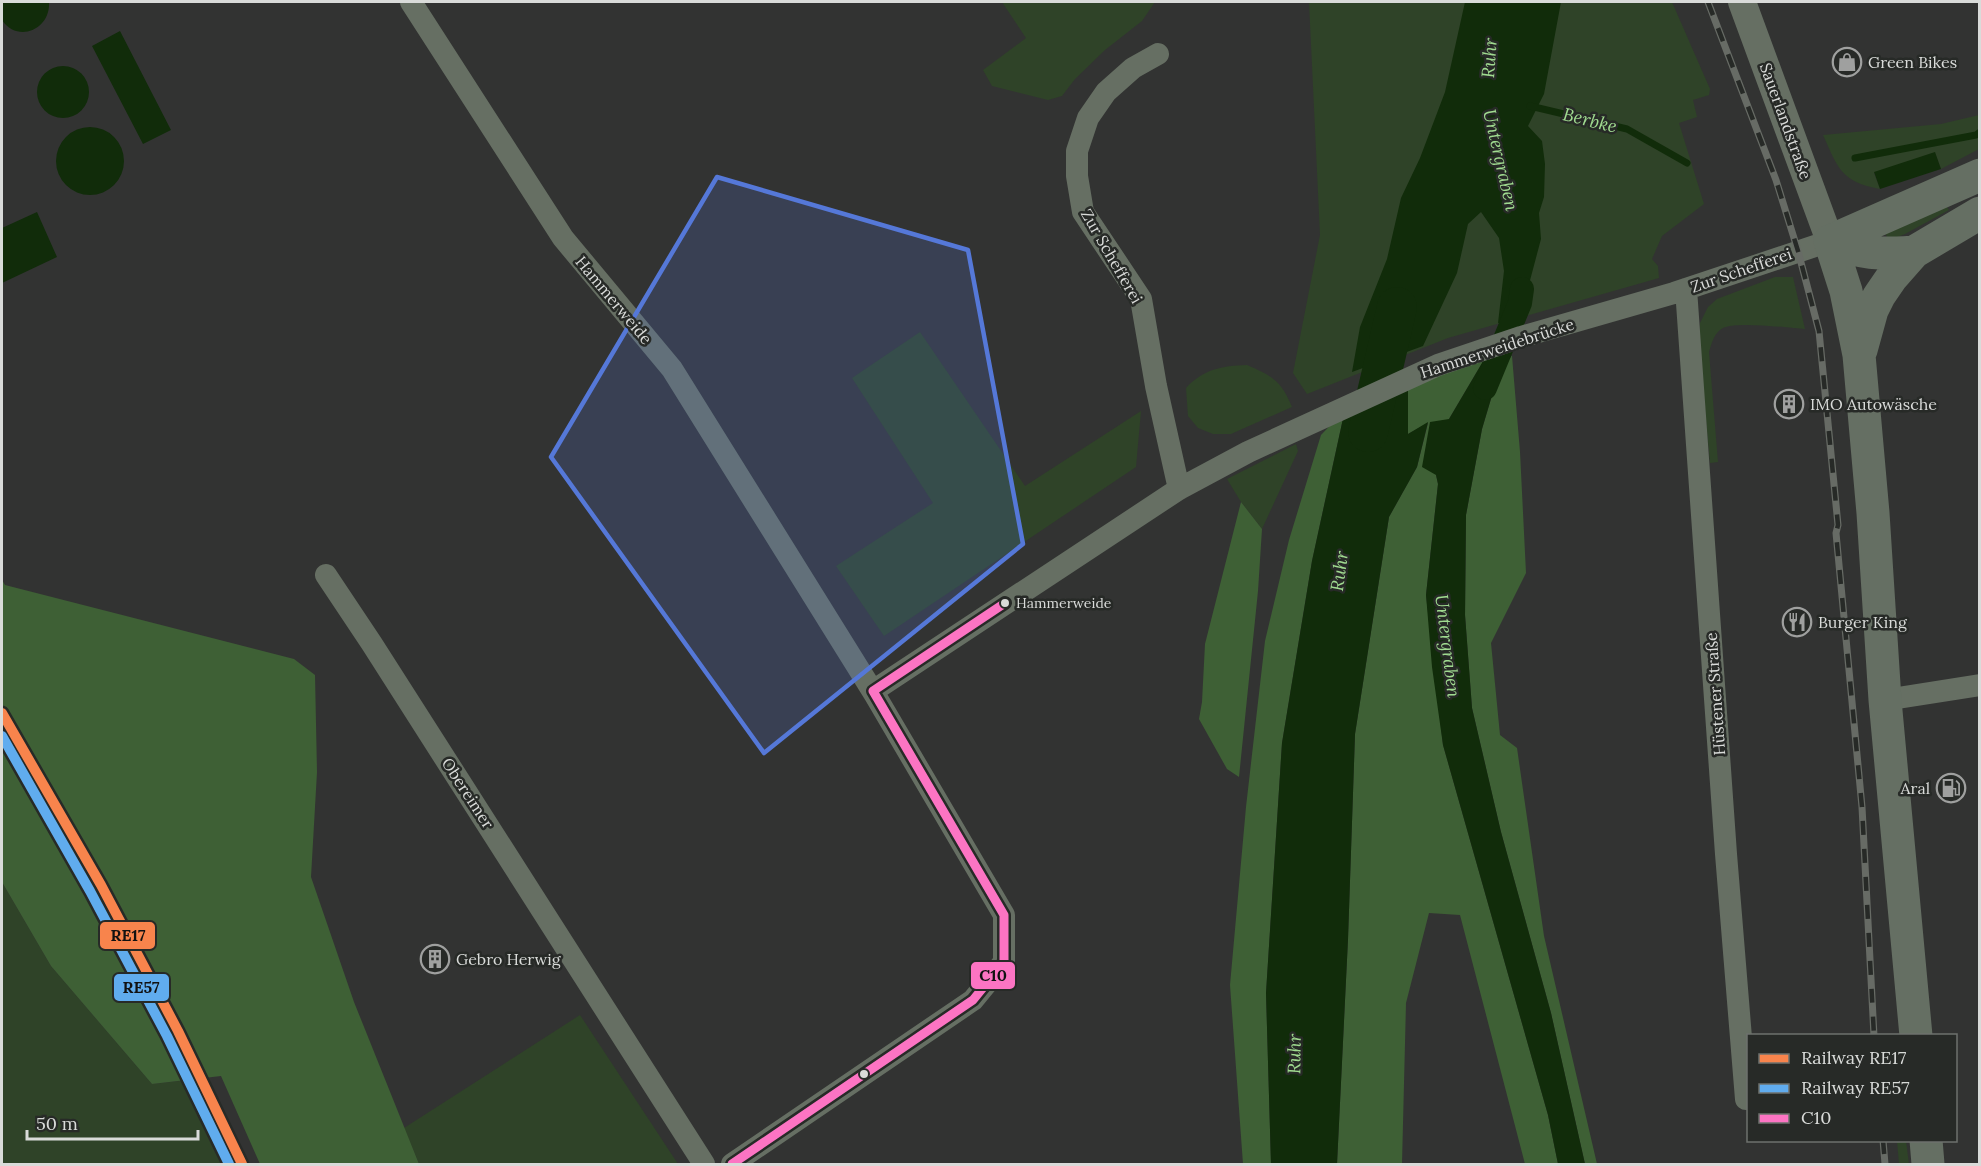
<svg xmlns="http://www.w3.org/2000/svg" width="1981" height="1166" viewBox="0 0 1981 1166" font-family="Lora,serif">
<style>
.green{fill:#2f4328}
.forest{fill:#3e6035}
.water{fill:#112c0a}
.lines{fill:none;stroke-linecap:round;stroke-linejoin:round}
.stream{stroke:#112c0a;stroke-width:7}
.canal{stroke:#112c0a;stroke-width:24}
.river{stroke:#112c0a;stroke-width:40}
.minor{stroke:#666f63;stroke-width:22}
.tertiary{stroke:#666f63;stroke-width:28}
.primary{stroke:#656f63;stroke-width:33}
.rail-casing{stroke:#676b65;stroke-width:7}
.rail{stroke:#272a27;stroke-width:4.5;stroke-dasharray:14;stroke-linecap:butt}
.bus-1-casing{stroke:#272a27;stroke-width:14}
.bus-1{stroke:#fc74c3;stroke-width:9}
.rail-1-casing{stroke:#272a27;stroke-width:15}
.rail-2-casing{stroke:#272a27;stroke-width:15}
.rail-1{stroke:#f8844c;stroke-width:10}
.rail-2{stroke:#60acee;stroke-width:10}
.marked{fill:#5578d8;fill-opacity:0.2;stroke:#5578d8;stroke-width:4.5;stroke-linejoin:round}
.bus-dot{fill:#d9dbd9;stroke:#272a27;stroke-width:2}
.labels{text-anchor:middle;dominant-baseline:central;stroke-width:5;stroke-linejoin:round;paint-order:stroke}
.bus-label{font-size:14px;fill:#d9dbd9;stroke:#272a27;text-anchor:start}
.poi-label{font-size:16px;fill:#d9dbd9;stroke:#272a27;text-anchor:start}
.street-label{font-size:16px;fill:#d9dbd9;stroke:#272a27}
.water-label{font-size:18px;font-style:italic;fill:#a0db90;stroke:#272a27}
.line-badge{stroke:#272a27;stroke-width:2}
.pale-badge-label{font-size:16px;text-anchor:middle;font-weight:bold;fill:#111}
</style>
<rect width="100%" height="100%" fill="#323332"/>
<path class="green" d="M 1002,2 L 1155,2 L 1142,21 L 1105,50 L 1075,79 L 1062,96 L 1048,100 L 992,86 L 983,70 L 1026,38 Z
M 1309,2 L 1672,2 L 1710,89 L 1709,95 L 1693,100 L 1697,117 L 1679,123 L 1704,204 L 1662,236 L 1652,259 L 1658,266 L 1659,278 L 1448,338 L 1307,394 L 1293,373 L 1320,235 Z
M 1979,115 L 1979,149 L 1941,169 L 1935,153 L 1874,173 L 1880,189 C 1841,182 1838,168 1823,135 L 1941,124 Z
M 1947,207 L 1949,210 L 1905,234 L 1888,241 L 1884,227 Z
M 1775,277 L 1793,277 L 1805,329 C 1789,328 1736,321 1723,328 C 1714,333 1712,342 1709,352 L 1718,462 L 1710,463 L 1699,345 L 1700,323 L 1708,307 L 1717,299 Z
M 920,332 L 1025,486 L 1141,411 L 1136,467 L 884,636 L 836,566 L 933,503 L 852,378 Z
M 1247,365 C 1272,376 1281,380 1292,407 L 1231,434 L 1213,434 L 1198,428 L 1188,416 L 1186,388 C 1204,369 1221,366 1247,365 Z
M 1296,444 L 1298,451 L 1262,529 L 1241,502 L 1227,479 Z
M 2,882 L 51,966 L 152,1084 L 188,1080 L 227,1164 L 2,1164 Z
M 580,1015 L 678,1164 L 419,1164 L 404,1128 Z
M 1897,1141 L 1906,1141 L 1909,1164 L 1899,1164 Z"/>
<path class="forest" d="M 1511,356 L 1485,358 L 1449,419 L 1436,475 L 1438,484 L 1426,595 L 1443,745 L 1548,1115 L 1558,1164 L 1525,1164 L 1460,915 L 1429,913 L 1406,1003 L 1402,1164 L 1337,1164 L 1348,939 L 1355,734 L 1389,517 L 1417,467 L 1428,423 L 1408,434 L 1408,389 L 1344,414 L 1312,561 L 1282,743 L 1266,993 L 1271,1164 L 1243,1164 L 1230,985 L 1246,807 L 1265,641 L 1289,540 L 1321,435 L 1343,412 L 1485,358 L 1512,356 L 1520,452 L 1526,573 L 1491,643 L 1500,735 L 1517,748 L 1544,936 L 1597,1164 L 1585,1164 L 1551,1013 L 1501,832 L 1472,708 L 1465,615 L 1466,515 L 1482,429 L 1496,382 Z
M 1241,502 L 1262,529 L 1258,591 L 1239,777 L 1227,769 L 1199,719 L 1202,702 L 1205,644 Z
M 2,580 L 5,585 L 294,659 L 315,675 L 317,772 L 311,877 L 354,1002 L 419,1164 L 260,1164 L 221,1076 L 152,1084 L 51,966 L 2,882 Z"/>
<path class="water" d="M 2,2 L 49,2 C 51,29 18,44 2,20 Z
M 1465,2 L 1561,2 L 1544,94 L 1528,126 L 1542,141 L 1545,164 L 1544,197 L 1539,213 L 1541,239 L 1520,318 L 1498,323 L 1504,271 L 1499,238 L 1481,212 L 1468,224 L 1457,273 L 1423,346 L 1352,372 L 1360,327 L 1387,259 L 1401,198 L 1420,158 L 1445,92 Z
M 120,31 L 171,130 L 143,144 L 92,46 Z
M37 92a26 26 0 1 1 52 0a26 26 0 1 1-52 0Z
M56 161a34 34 0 1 1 68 0a34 34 0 1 1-68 0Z
M 1935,152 L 1941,169 L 1880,189 L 1874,172 Z
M 37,212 L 57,257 L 2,283 L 2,228 Z
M 1511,356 L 1496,382 L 1482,429 L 1466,515 L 1465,615 L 1472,708 L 1501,832 L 1551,1013 L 1585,1164 L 1558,1164 L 1548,1115 L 1443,745 L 1432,667 L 1426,595 L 1438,484 L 1436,475 L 1422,467 L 1430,422 L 1449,419 L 1485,358 Z
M 1408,389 L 1408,434 L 1428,422 L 1417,467 L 1389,517 L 1355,734 L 1348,939 L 1337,1164 L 1271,1164 L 1266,993 L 1282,743 L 1312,561 L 1344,414 Z"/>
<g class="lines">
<path class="stream" d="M 1530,106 L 1627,129 L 1687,163
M 1855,158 L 1976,135 L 1980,132"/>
<path class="canal" d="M 1485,388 L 1520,303 L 1522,289"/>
<path class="river" d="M 1368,432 L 1397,307"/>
<path class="minor" d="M 411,2 L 563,238 L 672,369 L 875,695 L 1004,915 L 1004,962 L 973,1000 L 732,1164
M 1158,54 L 1133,68 L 1106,92 L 1088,118 L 1077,151 L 1077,176 L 1083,212 L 1141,299 L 1156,386 L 1179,489
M 1686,289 L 1726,854 L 1746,1099
M 326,575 L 372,644 L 704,1164
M 873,691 L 1179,489 L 1248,452 L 1438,365 L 1521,337 L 1674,293 L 1830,241
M 1885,700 L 1980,685"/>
<path class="tertiary" d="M 1742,2 L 1830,241"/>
<path class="primary" d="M 1830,241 L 1846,291 L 1859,355 L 1873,513 L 1885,700 L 1916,1036
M 1830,241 L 1980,175
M 1830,241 C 1865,255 1877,254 1914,252
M 1861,350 L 1872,310 L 1879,296 L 1892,277 L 1914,252 L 1980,213
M 1926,1140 L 1928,1164"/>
<g class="rail-casing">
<path id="rail" d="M 1708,2 L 1776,180 L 1798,251 L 1819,331 L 1838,525 L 1836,533 L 1862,807 L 1874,1036
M 1883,1140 L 1885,1164"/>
</g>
<use href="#rail" class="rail"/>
<g class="bus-1-casing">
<path id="bus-1" d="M 873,691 L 1005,603
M 732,1164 L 973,1000 L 1004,962 L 1004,915 L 873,691"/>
</g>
<use href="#bus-1" class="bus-1"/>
<g class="rail-1-casing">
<path id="rail-1" d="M 2,713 L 101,885 L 178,1031 L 242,1164"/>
</g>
<g class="rail-2-casing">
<path id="rail-2" d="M 2,736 L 90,891 L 167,1036 L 229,1164"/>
</g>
<use href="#rail-1" class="rail-1"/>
<use href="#rail-2" class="rail-2"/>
</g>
<path class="marked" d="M 717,177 L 968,250 L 1023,544 L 764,753 L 551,457 Z"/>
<defs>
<g id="shop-ring" transform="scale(1.5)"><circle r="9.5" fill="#272a27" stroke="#9fa09f" stroke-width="1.5"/><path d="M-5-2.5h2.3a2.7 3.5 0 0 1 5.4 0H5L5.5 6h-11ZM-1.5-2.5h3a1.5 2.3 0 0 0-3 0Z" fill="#9fa09f"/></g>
<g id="building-ring" transform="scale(1.5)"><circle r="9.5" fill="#272a27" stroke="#9fa09f" stroke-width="1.5"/><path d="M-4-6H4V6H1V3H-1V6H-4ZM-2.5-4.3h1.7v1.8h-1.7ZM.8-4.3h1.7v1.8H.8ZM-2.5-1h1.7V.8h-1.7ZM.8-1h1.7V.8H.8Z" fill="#9fa09f"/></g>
<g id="restaurant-ring" transform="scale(1.5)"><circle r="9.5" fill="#272a27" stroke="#9fa09f" stroke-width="1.5"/><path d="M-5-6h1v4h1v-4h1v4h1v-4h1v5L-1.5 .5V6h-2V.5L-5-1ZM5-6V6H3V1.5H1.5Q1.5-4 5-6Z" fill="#9fa09f"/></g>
<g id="fuel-ring" transform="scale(1.5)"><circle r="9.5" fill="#272a27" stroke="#9fa09f" stroke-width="1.5"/><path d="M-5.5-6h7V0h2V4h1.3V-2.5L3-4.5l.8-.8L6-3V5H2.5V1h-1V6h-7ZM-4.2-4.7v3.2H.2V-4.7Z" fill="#9fa09f"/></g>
</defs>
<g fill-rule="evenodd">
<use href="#shop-ring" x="1847" y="62"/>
<use href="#building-ring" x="1789" y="404"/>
<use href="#restaurant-ring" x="1797" y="622"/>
<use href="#fuel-ring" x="1951" y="788"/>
<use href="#building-ring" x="435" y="959"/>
</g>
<g class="bus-dot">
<circle cx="1005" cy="603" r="5"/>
<circle cx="864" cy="1074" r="5"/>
</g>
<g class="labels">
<g class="bus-label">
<text x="1016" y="603">Hammerweide</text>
</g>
<g class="poi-label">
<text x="1868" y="62">Green Bikes</text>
<text x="1810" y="404">IMO Autowäsche</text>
<text x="1818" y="622">Burger King</text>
<text x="1930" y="788" text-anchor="end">Aral</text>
<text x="456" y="959">Gebro Herwig</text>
</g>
<g class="street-label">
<text transform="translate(1786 121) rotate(70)">Sauerlandstraße</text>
<text transform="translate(1112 256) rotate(60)">Zur Schefferei</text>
<text transform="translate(1741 270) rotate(-19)">Zur Schefferei</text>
<text transform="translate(614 300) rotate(50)">Hammerweide</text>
<text transform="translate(1497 348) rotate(-18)">Hammerweidebrücke</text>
<text transform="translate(1715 694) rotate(-94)">Hüstener Straße</text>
<text transform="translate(468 793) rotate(57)">Obereimer</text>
</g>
<g class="water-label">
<text transform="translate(1489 58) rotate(-86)">Ruhr</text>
<text transform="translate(1590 120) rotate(14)">Berbke</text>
<text transform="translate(1501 160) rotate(77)">Untergraben</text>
<text transform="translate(1339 571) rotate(-82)">Ruhr</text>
<text transform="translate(1448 646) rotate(83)">Untergraben</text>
<text transform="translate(1294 1054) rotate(-89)">Ruhr</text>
</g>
</g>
<g class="line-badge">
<rect x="99" y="921" width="57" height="29" rx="6" fill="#f8844c"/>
<rect x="970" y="961" width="46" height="29" rx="6" fill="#fc74c3"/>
<rect x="113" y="973" width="57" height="29" rx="6" fill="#60acee"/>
</g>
<g class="pale-badge-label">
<text x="128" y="941">RE17</text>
<text x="993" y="981">C10</text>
<text x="141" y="993">RE57</text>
</g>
<rect width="1981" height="1166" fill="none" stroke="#d9dbd9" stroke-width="6"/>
<rect x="1747" y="1034" width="210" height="108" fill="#272a27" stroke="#6e716e" stroke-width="1.5"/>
<rect x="1759" y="1054" width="30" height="9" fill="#f8844c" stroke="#6e716e" stroke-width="1.5"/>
<text x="1801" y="1064" font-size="18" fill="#d9dbd9">Railway RE17</text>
<rect x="1759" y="1084" width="30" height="9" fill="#60acee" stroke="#6e716e" stroke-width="1.5"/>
<text x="1801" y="1094" font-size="18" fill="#d9dbd9">Railway RE57</text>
<rect x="1759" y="1114" width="30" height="9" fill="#fc74c3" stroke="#6e716e" stroke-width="1.5"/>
<text x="1801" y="1124" font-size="18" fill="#d9dbd9">C10</text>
<path d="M27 1130v9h171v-9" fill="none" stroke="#d9dbd9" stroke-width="3"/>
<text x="36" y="1130" font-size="18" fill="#d9dbd9" stroke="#272a27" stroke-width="4.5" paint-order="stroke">50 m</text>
</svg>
